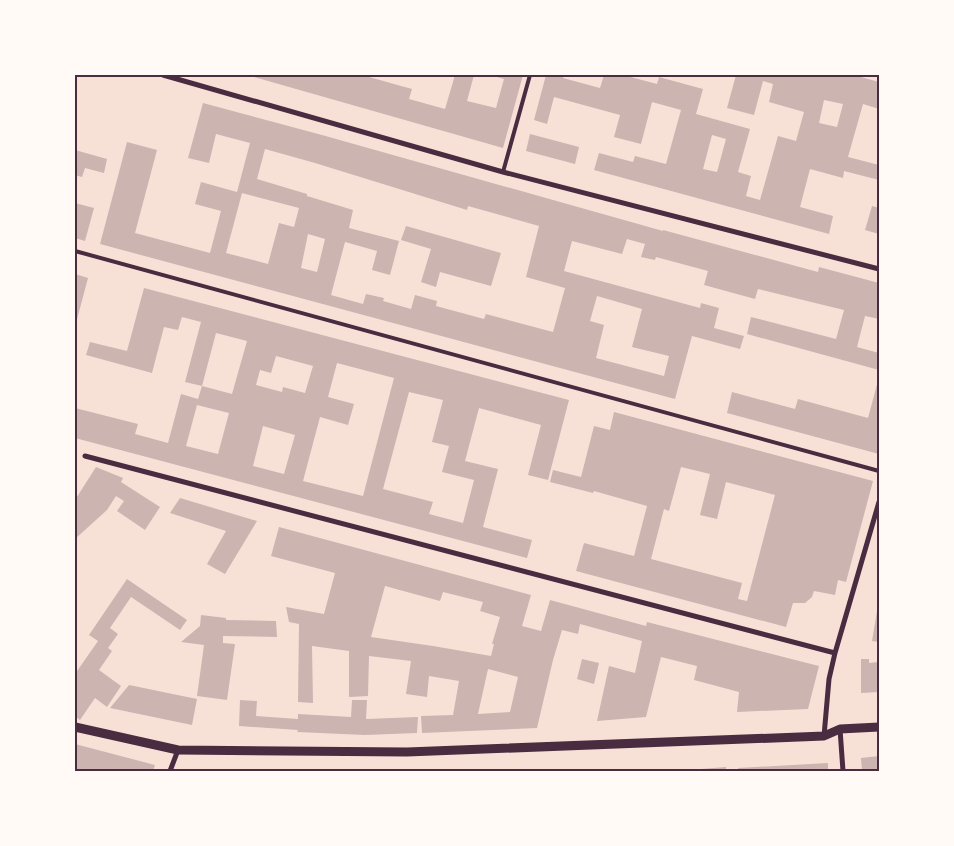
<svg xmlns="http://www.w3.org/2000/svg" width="954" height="846" viewBox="0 0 954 846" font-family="'Archivo Narrow',sans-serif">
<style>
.building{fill:#ccb4b1;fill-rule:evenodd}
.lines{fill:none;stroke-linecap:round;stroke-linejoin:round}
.service{stroke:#4a2c40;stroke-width:4}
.minor{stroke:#4a2c40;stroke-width:5}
.tertiary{stroke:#4a2c40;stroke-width:9}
.neatline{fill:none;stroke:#4a2c40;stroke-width:2}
</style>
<rect width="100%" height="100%" fill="#f7e1d7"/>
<path class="building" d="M 247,75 L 362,75 L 412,89 L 409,99 L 445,109 L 455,75 L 474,75 L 467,101 L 496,108 L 504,79 L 490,75 L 523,75 L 503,148 Z
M 546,75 L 564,75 L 563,78 L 600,88 L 604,75 L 623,75 L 657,84 L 659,77 L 703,89 L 696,114 L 750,129 L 738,172 L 751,176 L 746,196 L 760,200 L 778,136 L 796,141 L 804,112 L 769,102 L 773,84 L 763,81 L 754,115 L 727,108 L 736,75 L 854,75 L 879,82 L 879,109 L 863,104 L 848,157 L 879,165 L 879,180 L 844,171 L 843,178 L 810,169 L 800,207 L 833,216 L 829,234 L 594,170 L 599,153 L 633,162 L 635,156 L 666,164 L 681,110 L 652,102 L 641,144 L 614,137 L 620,115 L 554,97 L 547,124 L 534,120 ZM 824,100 L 843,104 L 837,127 L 819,123 ZM 712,135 L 726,139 L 717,172 L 703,169 Z
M 203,103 L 322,135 L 663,231 L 663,230 L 818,272 L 819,267 L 879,283 L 879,319 L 865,316 L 857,347 L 879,353 L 879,370 L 747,334 L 751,317 L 836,339 L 844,310 L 758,289 L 755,299 L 704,285 L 708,271 L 656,257 L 655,260 L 641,257 L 645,244 L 627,239 L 622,254 L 572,241 L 564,271 L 700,308 L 701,303 L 719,308 L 714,328 L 744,336 L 740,349 L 692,336 L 675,399 L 100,244 L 127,142 L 157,150 L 135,233 L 210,253 L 221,211 L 195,204 L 201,182 L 237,192 L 250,143 L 216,134 L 209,163 L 188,158 ZM 265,149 L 315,163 L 467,210 L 468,206 L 539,226 L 526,277 L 565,288 L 553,332 L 486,314 L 484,319 L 436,306 L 437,301 L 415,295 L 411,309 L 383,301 L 384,298 L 366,294 L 363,304 L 331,295 L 345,242 L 377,251 L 372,270 L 390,275 L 399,241 L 349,228 L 353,210 L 307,196 L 307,194 L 257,179 ZM 242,193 L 299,208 L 294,227 L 279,223 L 268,264 L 226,253 ZM 308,234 L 325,239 L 317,272 L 301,268 ZM 597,296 L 642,309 L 632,347 L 669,356 L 664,376 L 596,358 L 604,325 L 590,321 Z
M 530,134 L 579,147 L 575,164 L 526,151 Z
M 75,150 L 107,159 L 104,173 L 85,168 L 82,177 L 75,175 Z
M 75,203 L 94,208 L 85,241 L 75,238 Z
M 872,206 L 879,208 L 879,234 L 865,230 Z
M 406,226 L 501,253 L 491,286 L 440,272 L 436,287 L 421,282 L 431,249 L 401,240 Z
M 75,274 L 88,278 L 76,323 L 75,323 Z
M 144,288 L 569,400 L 548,480 L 528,475 L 541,425 L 479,408 L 465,461 L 498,469 L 483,527 L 532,540 L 527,558 L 75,438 L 75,408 L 138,424 L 135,434 L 168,443 L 181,394 L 198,399 L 202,386 L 232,394 L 247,341 L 216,333 L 202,386 L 185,382 L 201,322 L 182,317 L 178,330 L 164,327 L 152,373 L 86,355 L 90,342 L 127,351 ZM 276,356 L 313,366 L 305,393 L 283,387 L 282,392 L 256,385 L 260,370 L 271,373 ZM 337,363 L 394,378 L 363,496 L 303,481 L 320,417 L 348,425 L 354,404 L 328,397 ZM 409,392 L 443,400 L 432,442 L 449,446 L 442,472 L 474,480 L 463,523 L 429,514 L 433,502 L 383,489 ZM 197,405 L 229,413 L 218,454 L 186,446 ZM 263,426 L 295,435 L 284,474 L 253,466 Z
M 879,377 L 879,454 L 727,413 L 732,392 L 795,409 L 798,399 L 868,418 Z
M 614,412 L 873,481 L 846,582 L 838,580 L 835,595 L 814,591 L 812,597 L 805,603 L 793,603 L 786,627 L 576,571 L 584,543 L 634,556 L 647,506 L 594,491 L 593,493 L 550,482 L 553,470 L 581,477 L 594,426 L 610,430 ZM 681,467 L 710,474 L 700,515 L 717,519 L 726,482 L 775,495 L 747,601 L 738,599 L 742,583 L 651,559 L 664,509 L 669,511 Z
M 96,467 L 123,478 L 121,482 L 160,507 L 145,530 L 117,511 L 124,501 L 116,496 L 107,510 L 75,539 L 75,500 Z
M 180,498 L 257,521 L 225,574 L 207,564 L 226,531 L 170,513 Z
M 279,527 L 531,595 L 522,626 L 541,631 L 550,600 L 646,626 L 647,622 L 819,666 L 808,709 L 737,712 L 739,692 L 694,680 L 697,666 L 661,657 L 646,717 L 597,721 L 609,666 L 635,673 L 642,641 L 580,624 L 578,634 L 562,630 L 553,660 L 537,728 L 422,733 L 421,716 L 453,715 L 459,681 L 429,676 L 427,697 L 406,694 L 411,661 L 369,656 L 368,696 L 349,697 L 349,651 L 312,646 L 313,703 L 298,702 L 299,624 L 289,622 L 286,607 L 324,614 L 335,573 L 271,556 ZM 385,586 L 440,601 L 443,592 L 483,602 L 480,611 L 500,617 L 492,644 L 494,644 L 491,656 L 433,646 L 371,637 ZM 488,669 L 518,677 L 510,712 L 478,714 Z
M 127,579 L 187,620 L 180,630 L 131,597 L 110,628 L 118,634 L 108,648 L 112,651 L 99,670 L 121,686 L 107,707 L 95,698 L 80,720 L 75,716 L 75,674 L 98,641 L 89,635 Z
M 878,605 L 879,605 L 879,642 L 872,641 Z
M 201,615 L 226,618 L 226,620 L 276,621 L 277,637 L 223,636 L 223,643 L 235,644 L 227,700 L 197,696 L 204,645 L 181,642 L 200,626 Z
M 582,659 L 599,663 L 594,684 L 577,679 Z
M 861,659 L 869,659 L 869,663 L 879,662 L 879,692 L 861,693 Z
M 129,685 L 197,699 L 192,725 L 110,708 Z
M 240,700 L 257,701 L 256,716 L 298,719 L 298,714 L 351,717 L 352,700 L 367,700 L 366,719 L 418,717 L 417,733 L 365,735 L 297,732 L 298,730 L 239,726 Z
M 75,744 L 155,765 L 153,771 L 81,771 L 75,770 Z
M 879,756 L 879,771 L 862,771 L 861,758 Z
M 828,763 L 828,771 L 739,771 L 738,768 Z
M 726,767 L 726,771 L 688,771 L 688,770 Z"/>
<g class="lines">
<path class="service" d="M 503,172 L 530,75
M 75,251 L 879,471"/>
<path class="minor" d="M 163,75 L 503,172 L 879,269
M 85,456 L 835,653
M 840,729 L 843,771
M 824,736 L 829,679 L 835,653 L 879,502
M 170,771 L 178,750"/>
<path class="tertiary" d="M 75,727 L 178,750 L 407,752 L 824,736 L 840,729 L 879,727"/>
</g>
<rect width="954" height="846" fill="none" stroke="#fffaf5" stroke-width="152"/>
<rect x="76" y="76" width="802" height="694" class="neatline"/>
</svg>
